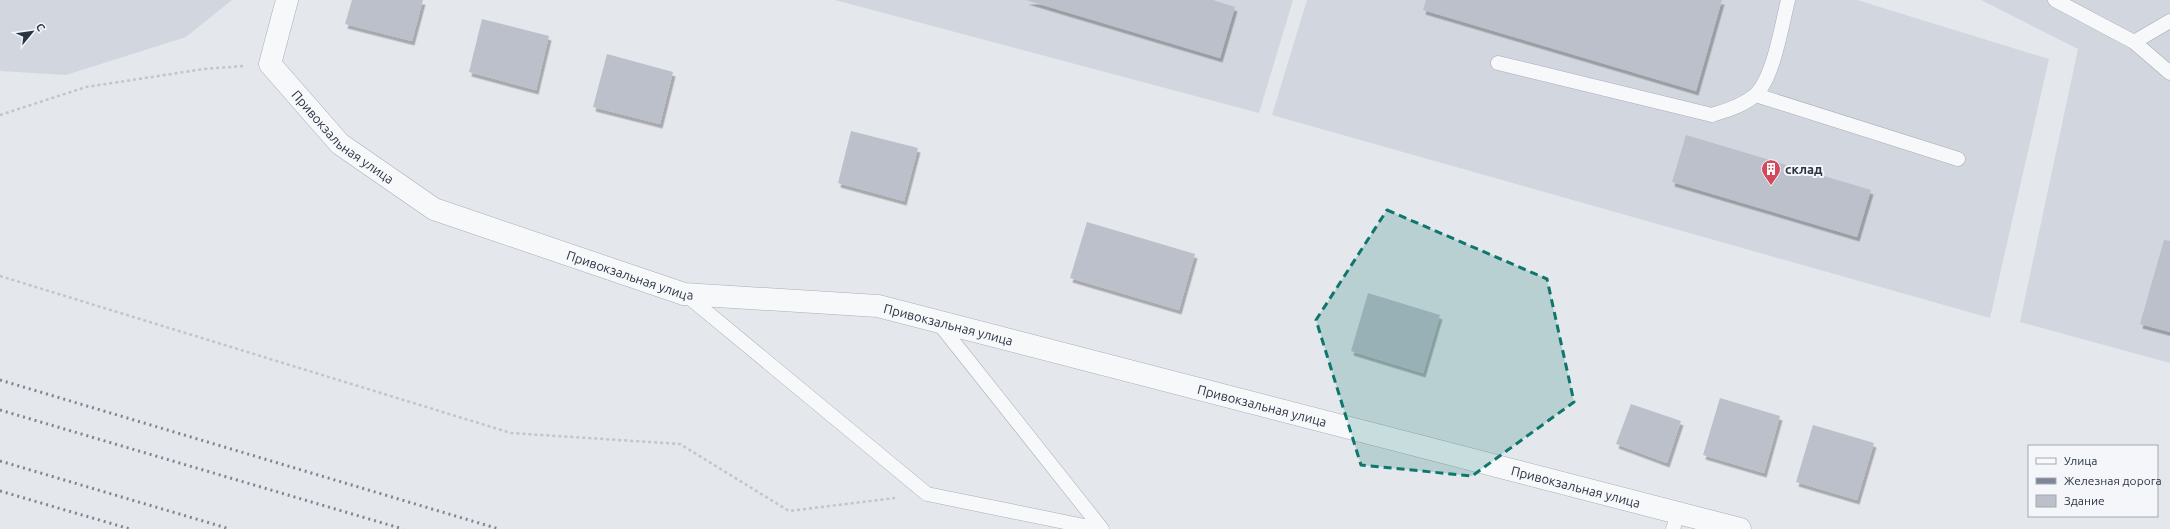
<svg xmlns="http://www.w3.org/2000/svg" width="2170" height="529" viewBox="0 0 2170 529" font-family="Ubuntu,sans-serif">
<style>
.built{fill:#d2d6de}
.building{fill:#bbc0ca;filter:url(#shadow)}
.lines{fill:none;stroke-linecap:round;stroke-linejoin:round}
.lane-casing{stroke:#a9aeb7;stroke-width:15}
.street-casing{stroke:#a9aeb7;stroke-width:23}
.path{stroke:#c2c5cb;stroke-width:2.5;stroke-dasharray:3 3;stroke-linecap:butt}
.lane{stroke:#f7f8fa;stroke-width:14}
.street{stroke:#f7f8fa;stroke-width:22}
.rail{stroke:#7d8696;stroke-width:3;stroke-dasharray:2 4;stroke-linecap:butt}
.marked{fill:#0f766e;fill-opacity:0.2;stroke:#0f766e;stroke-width:3;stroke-dasharray:8 5;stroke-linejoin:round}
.labels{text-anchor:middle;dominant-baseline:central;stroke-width:4;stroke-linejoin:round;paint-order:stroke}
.street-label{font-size:13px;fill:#2b3445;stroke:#f4f6f9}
.poi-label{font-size:13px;font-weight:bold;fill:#2b3445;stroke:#f4f6f9;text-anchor:start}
</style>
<defs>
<filter id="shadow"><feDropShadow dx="2.5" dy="4.5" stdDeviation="0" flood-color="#0004"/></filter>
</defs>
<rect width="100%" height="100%" fill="#e4e7ec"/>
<path class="built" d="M 0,0 L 232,0 L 186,37 L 66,75 L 0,71 Z
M 835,0 L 1293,0 L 1259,113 Z
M 1307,0 L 1857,0 L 2049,59 L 1990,318 L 1272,115 Z
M 1981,0 L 2170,0 L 2170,363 L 2020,322 L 2078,49 Z"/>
<path class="building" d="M 352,0 L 423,0 L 412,41 L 345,24 Z
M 1026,0 L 1213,0 L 1235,7 L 1220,58 Z
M 1426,0 L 1722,0 L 1696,91 L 1423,10 Z
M 482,19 L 549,36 L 536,90 L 469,72 Z
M 607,54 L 673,72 L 660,124 L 593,107 Z
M 851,131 L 918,148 L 904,201 L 838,183 Z
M 1686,135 L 1871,190 L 1857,237 L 1672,182 Z
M 1087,222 L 1195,254 L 1179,310 L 1070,278 Z
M 2164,240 L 2170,241 L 2170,332 L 2140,324 Z
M 1368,293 L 1440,315 L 1423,373 L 1351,351 Z
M 1720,398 L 1780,416 L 1764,473 L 1703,455 Z
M 1631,404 L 1681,421 L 1667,463 L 1616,444 Z
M 1813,425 L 1874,443 L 1857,500 L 1796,482 Z"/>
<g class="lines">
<g class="lane-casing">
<path id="lane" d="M 2055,0 L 2134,42 L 2170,73
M 2134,42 L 2170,21
M 1498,63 L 1712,115 C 1727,110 1742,106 1754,96 C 1773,81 1782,24 1788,0
M 1756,95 L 1958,159
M 685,294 L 927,494 L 1099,529
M 937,321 L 1102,529
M 1673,529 L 1678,513"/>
</g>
<g class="street-casing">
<g id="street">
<path id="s1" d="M 287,0 L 270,64 L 340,144 L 434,209 L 684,294 L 878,306 L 1740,529"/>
</g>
</g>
<path class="path" d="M 0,115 L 86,87 L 204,69 L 243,66
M 0,276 L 511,433 L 680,444 L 789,511 L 895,498"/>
<use href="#lane" class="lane"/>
<use href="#street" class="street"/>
<path class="rail" d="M 0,380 L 499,529
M 0,410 L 403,529
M 0,461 L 230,529
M 0,491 L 130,529"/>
</g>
<path class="marked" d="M 1387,210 L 1547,279 L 1574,402 L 1472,476 L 1361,465 L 1316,320 Z"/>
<defs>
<g id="building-pin" transform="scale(1)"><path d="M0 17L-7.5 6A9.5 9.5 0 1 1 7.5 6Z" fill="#d1495b" stroke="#f4f6f9"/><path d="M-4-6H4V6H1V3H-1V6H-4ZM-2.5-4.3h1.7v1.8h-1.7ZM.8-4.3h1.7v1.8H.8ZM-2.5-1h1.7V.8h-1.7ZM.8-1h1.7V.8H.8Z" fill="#fff"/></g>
</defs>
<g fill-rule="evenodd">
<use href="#building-pin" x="1771" y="169"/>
</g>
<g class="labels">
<g class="street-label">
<text stroke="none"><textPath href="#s1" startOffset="170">Привокзальная улица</textPath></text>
<text stroke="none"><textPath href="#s1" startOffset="494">Привокзальная улица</textPath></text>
<text stroke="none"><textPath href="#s1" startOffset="818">Привокзальная улица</textPath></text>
<text stroke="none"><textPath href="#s1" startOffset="1142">Привокзальная улица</textPath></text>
<text stroke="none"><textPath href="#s1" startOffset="1466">Привокзальная улица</textPath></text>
</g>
<g class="poi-label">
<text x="1785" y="169">склад</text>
</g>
</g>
<rect x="2028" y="445" width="130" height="72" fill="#f4f6f9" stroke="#a4a8b1"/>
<rect x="2036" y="458" width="20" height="6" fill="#f7f8fa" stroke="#a4a8b1"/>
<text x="2064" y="465" font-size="12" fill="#2b3445">Улица</text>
<rect x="2036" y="478" width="20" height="6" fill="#7d8696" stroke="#a4a8b1"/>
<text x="2064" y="485" font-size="12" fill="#2b3445">Железная дорога</text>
<rect x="2036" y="495" width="20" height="12" fill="#bbc0ca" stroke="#a4a8b1"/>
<text x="2064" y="505" font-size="12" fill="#2b3445">Здание</text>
<g transform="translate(32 32) rotate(61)" stroke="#f4f6f9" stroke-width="3" paint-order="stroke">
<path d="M0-3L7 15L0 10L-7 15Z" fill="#2b3445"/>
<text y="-6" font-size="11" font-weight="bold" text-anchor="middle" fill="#2b3445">С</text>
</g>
</svg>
